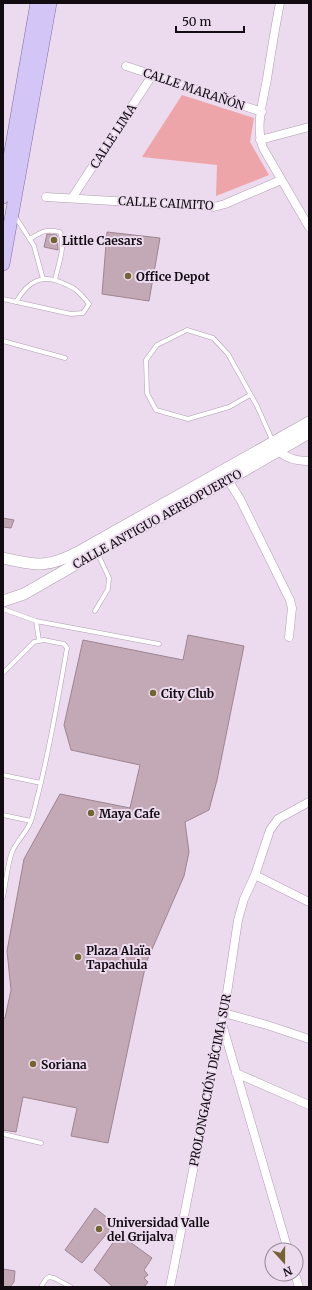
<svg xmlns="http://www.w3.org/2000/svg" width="312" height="1290" viewBox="0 0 312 1290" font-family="Merriweather,serif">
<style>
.green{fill:#eea5a9}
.building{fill:#c3a9b5;stroke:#9d8590}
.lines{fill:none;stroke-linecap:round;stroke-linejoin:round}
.service-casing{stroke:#af9eb1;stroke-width:5}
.minor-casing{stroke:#af9eb1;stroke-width:9}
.secondary-casing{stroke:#af9eb1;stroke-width:12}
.primary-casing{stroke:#7d6ca4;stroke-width:14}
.service{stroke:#fff;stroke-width:4}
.minor{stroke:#fff;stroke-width:8}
.secondary{stroke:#fff;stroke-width:11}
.primary{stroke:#d3c6f7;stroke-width:13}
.poi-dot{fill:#736532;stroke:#ecdaee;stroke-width:1.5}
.labels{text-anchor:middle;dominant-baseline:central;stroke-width:4;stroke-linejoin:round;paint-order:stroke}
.street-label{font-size:12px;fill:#120c12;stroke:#ecdaee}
.poi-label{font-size:12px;font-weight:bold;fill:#120c12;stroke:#ecdaee;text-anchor:start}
</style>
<rect width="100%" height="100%" fill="#ecdaee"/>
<path class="green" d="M 182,95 L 254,118 L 250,142 L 269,175 L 216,196 L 217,165 L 142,157 Z"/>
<path class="building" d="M 107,232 L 160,238 L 149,301 L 102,294 Z
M 47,234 L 57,235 L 58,250 L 44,247 Z
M 3,518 L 14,520 L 11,528 L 3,527 Z
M 188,635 L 244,646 L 217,780 L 209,810 L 185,822 L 189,852 L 184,876 L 146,963 L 108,1143 L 71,1136 L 77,1108 L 23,1097 L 16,1132 L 3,1130 L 3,1018 L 5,1018 L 11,990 L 7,951 L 24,859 L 60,794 L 130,808 L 140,765 L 71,750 L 64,725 L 83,640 L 183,660 Z
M 95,1208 L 115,1224 L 82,1263 L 65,1250 Z
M 119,1234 L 152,1258 L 144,1270 L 148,1275 L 144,1278 L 148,1282 L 144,1287 L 113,1287 L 94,1270 Z
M 3,1269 L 15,1271 L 14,1282 L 10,1287 L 3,1287 Z"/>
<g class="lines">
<g class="service-casing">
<path id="service" d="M 15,216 L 34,246 L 43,279
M 30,239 C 42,231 46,229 60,232 C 66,247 58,265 55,280
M 3,299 L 71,314 L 83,313 L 89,304 C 85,299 81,294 76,290 C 73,287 69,286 65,284 C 42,273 28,281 16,302
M 3,341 L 65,358
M 250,395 L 229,407 L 188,419 L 156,410 L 147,393 L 146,360 L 157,345 L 187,330 L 213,338 L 228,354 L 257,406 L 273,442
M 3,609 L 36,621 L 159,644
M 95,611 L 108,589 L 109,578 L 97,552
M 36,621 L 39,640
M 3,673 L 34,642 L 44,640 L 64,644 L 67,648 C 57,705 47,763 32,818 C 28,832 17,840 12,852 C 7,866 6,883 3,897
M 3,775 L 41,783
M 3,815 L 31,821
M 3,1134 L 41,1143
M 41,1287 L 46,1279 L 49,1277 L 54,1278 L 71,1287"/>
</g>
<g class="minor-casing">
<path id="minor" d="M 280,3 C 275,28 271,53 267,79 C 263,101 255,126 263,148 L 309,227
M 126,66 L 262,112
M 260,140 L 309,127
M 46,197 L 214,207 L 225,204 L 281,180
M 72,198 L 153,74
M 276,447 C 283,458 296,461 309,461
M 228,480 L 240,499 L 290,600 L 292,608 L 289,637
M 255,875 L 309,902
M 224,1013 L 267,1025 L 309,1039
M 223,1027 L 288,1250
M 236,1073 L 309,1105
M 295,1274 L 299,1287
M 170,1287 L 224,1013 L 238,920 L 244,899 L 255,875 L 270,830 L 278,819 L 309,802"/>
</g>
<g class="secondary-casing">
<path id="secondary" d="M 3,558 C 38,566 48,568 80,551 L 309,422
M 3,601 L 24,594 L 97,552 L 228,480 L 309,433"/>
</g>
<g class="primary-casing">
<path id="primary" d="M 3,197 L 37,3
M 3,264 L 50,3"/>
</g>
<use href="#service" class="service"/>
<use href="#minor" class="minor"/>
<use href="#secondary" class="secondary"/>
<use href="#primary" class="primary"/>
</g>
<g class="poi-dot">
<circle cx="54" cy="240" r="4"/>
<circle cx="128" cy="276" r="4"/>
<circle cx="153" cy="693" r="4"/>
<circle cx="91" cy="813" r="4"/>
<circle cx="78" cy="957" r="4"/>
<circle cx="33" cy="1064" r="4"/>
<circle cx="99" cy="1229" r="4"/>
</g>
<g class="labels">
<g class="street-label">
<text transform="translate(194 89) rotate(19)">CALLE MARAÑÓN</text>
<text transform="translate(113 136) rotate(-57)">CALLE LIMA</text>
<text transform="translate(166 203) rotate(3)">CALLE CAIMITO</text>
<text transform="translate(157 519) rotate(-29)">CALLE ANTIGUO AEREOPUERTO</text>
<text transform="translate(210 1080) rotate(-79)">PROLONGACIÓN DÉCIMA SUR</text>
</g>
<g class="poi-label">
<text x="62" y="240">Little Caesars</text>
<text x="136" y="276">Office Depot</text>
<text x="161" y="693">City Club</text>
<text x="99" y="813">Maya Cafe</text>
<text x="86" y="950">Plaza Alaïa<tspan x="86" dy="14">Tapachula</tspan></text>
<text x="41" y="1064">Soriana</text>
<text x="107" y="1222">Universidad Valle<tspan x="107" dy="14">del Grijalva</tspan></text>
</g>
</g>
<rect width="312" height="1290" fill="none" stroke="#120c12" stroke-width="8"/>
<g transform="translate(284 1262) rotate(159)"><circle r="19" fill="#ecdaee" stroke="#958896"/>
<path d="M0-3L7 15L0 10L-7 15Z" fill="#736532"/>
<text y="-6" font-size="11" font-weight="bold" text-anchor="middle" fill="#120c12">N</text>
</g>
<path d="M176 26v6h68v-6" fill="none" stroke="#120c12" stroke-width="2"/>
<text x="182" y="26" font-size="12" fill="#120c12" stroke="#ecdaee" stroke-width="3" paint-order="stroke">50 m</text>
</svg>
